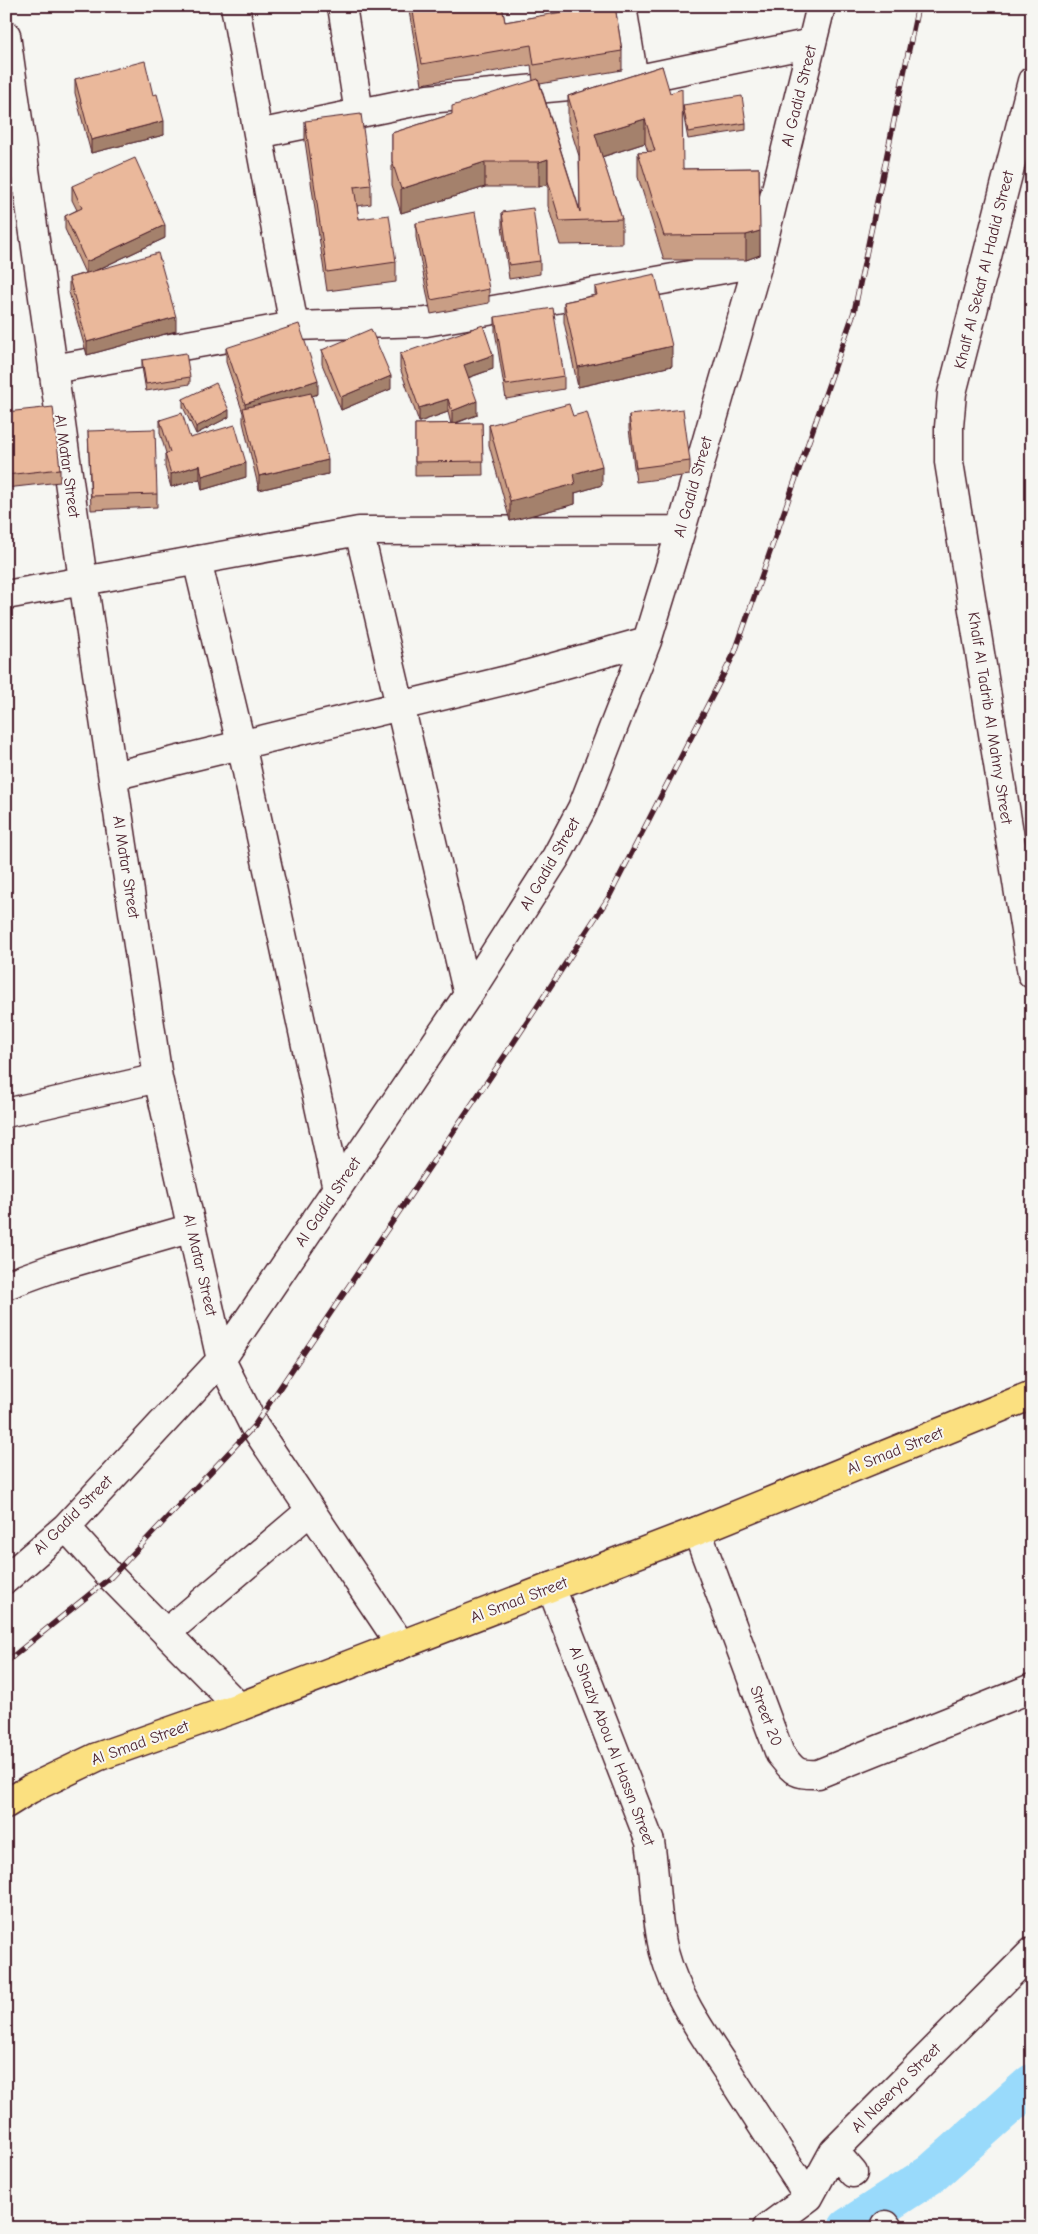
<svg xmlns="http://www.w3.org/2000/svg" width="1038" height="2234" viewBox="0 0 1038 2234" font-family="'Comic Neue',sans-serif">
<style>
.lines{fill:none;stroke-linecap:round;stroke-linejoin:round}
.canal{stroke:#99dafb;stroke-width:40}
.minor-casing{stroke:#4a1f2b;stroke-width:31}
.highway-casing{stroke:#4a1f2b;stroke-width:31}
.minor{stroke:#f6f6f2;stroke-width:28}
.highway{stroke:#fbe080;stroke-width:28}
.rail-casing{stroke:#4a1f2b;stroke-width:5.5}
.rail{stroke:#f6f6f2;stroke-width:4;stroke-dasharray:11;stroke-linecap:butt}
.wall{fill:#c99e85;stroke:#4a1f2b}
.shaded-wall{fill:#a4816c;stroke:#4a1f2b}
.building{fill:#eab89b;stroke:#4a1f2b}
.labels{text-anchor:middle;dominant-baseline:central;stroke-width:4;stroke-linejoin:round;paint-order:stroke}
.street-label{font-size:16px;fill:#4a1f2b;stroke:#f6f6f2}
</style>
<rect width="100%" height="100%" fill="#f6f6f2"/>
<filter id="ink" filterUnits="userSpaceOnUse"><feTurbulence type="fractalNoise" baseFrequency=".02" numOctaves="2"/><feDisplacementMap in="SourceGraphic" scale="10" xChannelSelector="R" yChannelSelector="G"/><feConvolveMatrix kernelMatrix="1 2 1 2 8 2 1 2 1" color-interpolation-filters="sRGB"/></filter>
<g filter="url(#ink)">
<g class="lines">
<path class="canal" d="M 848,2228 L 931,2174 L 1032,2084"/>
<g class="minor-casing">
<path id="minor" d="M 235,6 L 258,134 L 428,99 L 634,80 L 812,43
M 342,6 L 359,113
M 622,6 L 634,80
M 6,35 L 83,580 L 158,1078 L 221,1360 L 254,1426 L 401,1645
M 1032,81 L 952,393 L 949,427 L 949,462 L 1032,974
M 258,134 L 294,326
M 53,369 L 294,326 L 426,322 L 758,263
M 359,531 L 468,995
M 197,560 L 241,744 L 337,1189
M 6,595 L 359,531 L 681,530
M 113,776 L 519,677 L 647,641
M 6,1113 L 158,1078
M 6,1285 L 53,1268 L 192,1228
M 66,1527 L 111,1577 L 239,1707
M 697,1531 L 780,1754 C 794,1771 795,1775 818,1774 L 1032,1688
M 6,1579 L 66,1527 L 221,1360 L 468,995 L 556,857 L 582,808 L 647,641 L 681,530 L 758,263 L 821,6
M 551,1587 L 650,1842 C 656,1879 655,1916 664,1952 C 676,1997 705,2037 730,2075 C 756,2116 782,2156 809,2197
M 166,1633 L 310,1511
M 834,2151 L 853,2173
M 886,2225 L 888,2228
M 767,2228 L 809,2197 L 834,2151 L 1032,1952"/>
</g>
<g class="highway-casing">
<path id="highway" d="M 6,1804 L 30,1789 L 97,1757 L 239,1707 L 697,1531 L 1032,1395"/>
</g>
<use href="#minor" class="minor"/>
<use href="#highway" class="highway"/>
<g class="rail-casing">
<path id="rail" d="M 6,1662 L 111,1577 L 254,1426 L 514,1042 L 609,897 L 735,652 L 854,312 L 918,6"/>
</g>
<use href="#rail" class="rail"/>
</g>
<path class="wall" d="M 409,6 L 502,6 L 505,22 L 576,10 L 575,6 L 615,6 L 622,51 L 622,70 L 540,84 L 580,211 L 579,156 L 568,121 L 568,96 L 662,66 L 683,169 L 759,168 L 760,255 L 746,260 L 664,260 L 638,177 L 638,152 L 648,152 L 645,143 L 602,157 L 622,219 L 622,244 L 560,245 L 548,206 L 548,184 L 539,187 L 485,187 L 401,213 L 392,185 L 392,133 L 452,114 L 533,81 L 531,65 L 422,84 L 409,11 Z
M 75,79 L 153,95 L 164,135 L 91,153 L 75,93 Z
M 6,80 L 8,89 L 8,103 L 6,103 Z
M 683,105 L 746,123 L 746,130 L 688,139 L 683,113 Z
M 305,121 L 371,185 L 371,204 L 357,206 L 359,219 L 396,262 L 396,282 L 327,291 L 305,141 Z
M 72,186 L 165,238 L 97,270 L 176,331 L 87,355 L 69,292 L 69,278 L 85,273 L 65,229 L 65,216 L 77,210 L 72,200 Z
M 502,212 L 540,261 L 540,274 L 509,279 L 502,226 Z
M 416,223 L 489,289 L 489,303 L 431,314 L 416,237 Z
M 595,287 L 672,366 L 578,387 L 564,322 L 564,302 L 595,295 Z
M 495,317 L 564,376 L 564,389 L 506,399 L 495,331 Z
M 226,348 L 318,394 L 312,396 L 328,474 L 259,490 L 243,422 L 243,413 L 226,362 Z
M 322,350 L 391,389 L 341,410 L 322,364 Z
M 400,354 L 493,369 L 468,378 L 477,415 L 454,424 L 482,423 L 483,475 L 415,476 L 415,424 L 451,424 L 448,412 L 419,422 L 400,368 Z
M 142,360 L 190,377 L 190,384 L 146,391 L 142,367 Z
M 183,399 L 229,417 L 196,434 L 183,407 Z
M 6,412 L 60,469 L 60,482 L 6,488 Z
M 629,415 L 690,461 L 690,475 L 636,482 L 629,429 Z
M 573,416 L 602,485 L 575,493 L 575,504 L 510,521 L 489,445 L 489,425 Z
M 160,420 L 190,438 L 246,477 L 202,490 L 200,479 L 171,487 L 165,467 L 165,454 L 166,453 L 160,433 Z
M 88,431 L 157,494 L 157,507 L 91,510 Z"/>
<path class="shaded-wall" d="M 645,119 L 645,143 L 595,159 L 595,134 Z
M 164,121 L 164,135 L 91,153 L 91,140 Z
M 548,159 L 548,184 L 539,187 L 539,162 Z
M 485,162 L 485,187 L 401,213 L 401,189 Z
M 165,225 L 165,238 L 86,275 L 86,262 Z
M 760,231 L 760,255 L 746,260 L 746,235 Z
M 176,317 L 176,331 L 87,355 L 87,342 Z
M 672,346 L 672,366 L 578,387 L 578,367 Z
M 493,355 L 493,369 L 464,379 L 464,365 Z
M 391,376 L 391,389 L 341,410 L 341,397 Z
M 318,380 L 318,394 L 246,418 L 245,404 Z
M 448,399 L 448,412 L 419,422 L 419,408 Z
M 477,401 L 477,415 L 452,424 L 452,411 Z
M 229,410 L 229,417 L 196,434 L 196,427 Z
M 328,460 L 328,474 L 259,490 L 259,476 Z
M 246,463 L 246,477 L 202,490 L 202,476 Z
M 200,465 L 200,479 L 171,487 L 171,474 Z
M 602,466 L 602,485 L 575,493 L 575,504 L 510,521 L 510,501 L 573,474 Z"/>
<path class="building" d="M 412,6 L 502,6 L 505,22 L 579,9 L 578,6 L 615,6 L 622,51 L 534,65 L 531,45 L 422,64 Z
M 145,61 L 153,95 L 157,94 L 164,121 L 91,140 L 75,79 Z
M 662,66 L 670,93 L 682,89 L 683,169 L 759,168 L 760,231 L 746,235 L 664,236 L 638,152 L 655,151 L 645,119 L 595,134 L 622,219 L 560,221 L 548,181 L 548,159 L 539,162 L 485,162 L 401,189 L 392,161 L 392,133 L 452,114 L 452,106 L 538,79 L 580,212 L 579,132 L 568,96 Z
M 742,96 L 746,123 L 688,132 L 683,105 Z
M 361,114 L 371,185 L 354,187 L 359,219 L 389,215 L 396,262 L 327,272 L 305,121 Z
M 135,158 L 165,225 L 86,262 L 65,216 L 82,208 L 72,186 Z
M 533,208 L 540,261 L 509,265 L 502,212 Z
M 475,212 L 489,289 L 431,300 L 416,223 Z
M 158,253 L 176,317 L 87,342 L 69,278 Z
M 655,274 L 672,346 L 578,367 L 564,302 L 597,295 L 595,287 Z
M 553,308 L 564,376 L 506,385 L 495,317 Z
M 299,324 L 318,380 L 245,404 L 226,348 Z
M 483,325 L 493,355 L 464,365 L 477,401 L 452,411 L 448,399 L 419,408 L 400,354 Z
M 371,329 L 391,376 L 341,397 L 322,350 Z
M 186,353 L 190,377 L 146,384 L 142,360 Z
M 216,383 L 229,410 L 196,427 L 183,399 Z
M 311,393 L 328,460 L 259,476 L 243,408 Z
M 569,404 L 573,416 L 587,412 L 602,466 L 573,474 L 575,484 L 510,501 L 489,425 Z
M 53,407 L 60,469 L 6,475 L 6,412 Z
M 683,409 L 690,461 L 636,468 L 629,415 Z
M 182,413 L 190,438 L 235,425 L 246,463 L 202,476 L 200,465 L 171,474 L 165,454 L 170,452 L 160,420 Z
M 482,423 L 483,461 L 415,462 L 415,424 Z
M 155,429 L 157,494 L 91,496 L 88,431 Z"/>
</g>
<g class="labels">
<g class="street-label">
<text transform="translate(799 96) rotate(-76)">Al Gadid Street</text>
<text transform="translate(984 270) rotate(-76)">Khalf Al Sekat Al Hadid Street</text>
<text transform="translate(67 466) rotate(82)">Al Matar Street</text>
<text transform="translate(693 487) rotate(-74)">Al Gadid Street</text>
<text transform="translate(990 718) rotate(81)">Khalf Al Tadrib Al Mahny Street</text>
<text transform="translate(550 864) rotate(-60)">Al Gadid Street</text>
<text transform="translate(126 867) rotate(81)">Al Matar Street</text>
<text transform="translate(328 1202) rotate(-56)">Al Gadid Street</text>
<text transform="translate(200 1265) rotate(77)">Al Matar Street</text>
<text transform="translate(895 1451) rotate(-22)">Al Smad Street</text>
<text transform="translate(73 1515) rotate(-45)">Al Gadid Street</text>
<text transform="translate(519 1600) rotate(-21)">Al Smad Street</text>
<text transform="translate(766 1716) rotate(69)">Street 20</text>
<text transform="translate(140 1743) rotate(-20)">Al Smad Street</text>
<text transform="translate(612 1746) rotate(69)">Al Shazly Abou Al Hassn Street</text>
<text transform="translate(896 2088) rotate(-45)">Al Naserya Street</text>
</g>
</g>
<rect width="1038" height="2234" fill="none" stroke="#f6f6f2" stroke-width="25"/>
<rect x="12" y="12" width="1013" height="2209" fill="none" stroke="#4a1f2b" stroke-width="2" filter="url(#ink)"/>
</svg>
